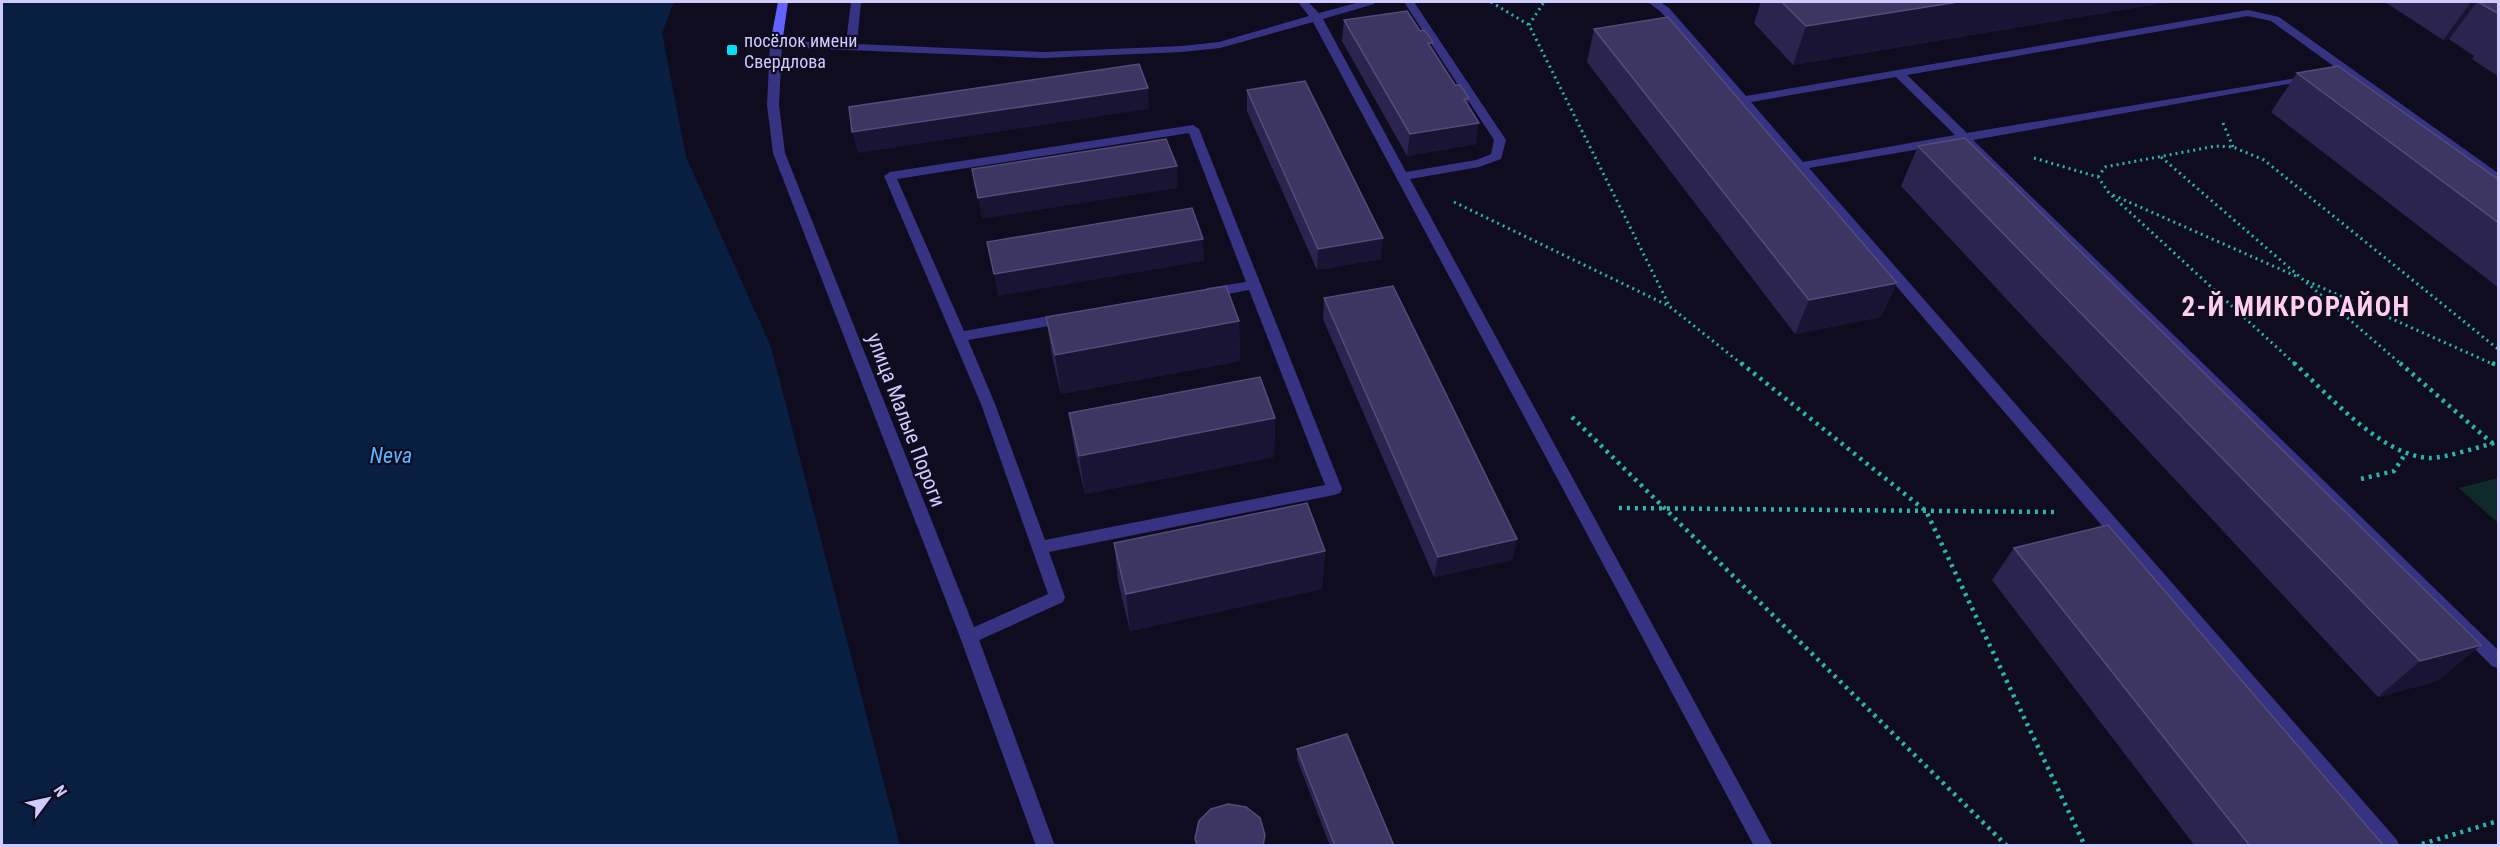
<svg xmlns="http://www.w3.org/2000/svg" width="2500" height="847" viewBox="0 0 2500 847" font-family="'Roboto Condensed',sans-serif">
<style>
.green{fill:#0e2b29}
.water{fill:#091f42}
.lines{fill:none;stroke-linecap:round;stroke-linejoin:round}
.path-far1{stroke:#28b6ac;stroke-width:3;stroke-dasharray:2 4;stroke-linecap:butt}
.path{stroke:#28b6ac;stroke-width:4.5;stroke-dasharray:3 5;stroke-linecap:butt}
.lane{fill:#363482;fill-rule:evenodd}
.street{fill:#363482;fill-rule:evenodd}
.secondary{fill:#6462ff;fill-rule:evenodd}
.wall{fill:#2b244f}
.shaded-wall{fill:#191334}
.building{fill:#3d3662;stroke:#544d7b;stroke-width:1.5}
.poi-dot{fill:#00e0f6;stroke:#0f0c20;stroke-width:2}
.labels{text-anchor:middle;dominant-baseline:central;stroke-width:4.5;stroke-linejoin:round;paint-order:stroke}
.far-poi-label{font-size:18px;fill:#d0cbff;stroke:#0f0c20;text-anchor:start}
.street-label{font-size:21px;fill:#d0cbff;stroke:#0f0c20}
.water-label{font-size:22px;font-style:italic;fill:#59b4ff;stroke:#0f0c20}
.district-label{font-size:27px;font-weight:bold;letter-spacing:1.5px;fill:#ffcded;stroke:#0f0c20}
</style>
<rect width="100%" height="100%" fill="#0f0c20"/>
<path class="green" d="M 2498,478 L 2498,523 L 2459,488 Z"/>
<path class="water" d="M 2,2 L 674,2 L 662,33 L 686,157 L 771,347 L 900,845 L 2,845 Z"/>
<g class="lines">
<path class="path-far1" d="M 1491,2 L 1529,25 L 1669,305
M 1529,25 L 1544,2
M 2223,123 L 2233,147
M 2161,157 L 2402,365
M 2034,158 L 2098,177 L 2109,193 L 2296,365
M 2098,177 L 2105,167 L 2216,146 L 2233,147 L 2264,160 L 2498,349
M 2113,195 L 2298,277
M 1454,202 L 1669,306 L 1743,365
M 2307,281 L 2495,365"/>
<path class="path" d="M 1741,363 L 1926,511 L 2085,846
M 2294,363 C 2329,395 2381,456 2430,458 C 2446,458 2481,446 2498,442
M 2400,363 L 2492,443
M 2492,363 L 2498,366
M 1572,417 L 2007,846
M 2361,479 L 2394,471 L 2406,453
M 1619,508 L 2055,512
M 2422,844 L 2498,821"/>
<path class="lane" d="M 851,2 L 861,2 L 857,44 L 1043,52 L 1182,46 L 1219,42 L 1309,16 L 1298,2 L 1308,2 L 1319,13 L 1360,2 L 1375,2 L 1374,4 L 1323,19 L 1406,172 L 1476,160 L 1491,154 L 1494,140 L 1404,2 L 1414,2 L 1506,140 L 1501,159 L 1479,167 L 1410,179 L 1773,846 L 1754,846 L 1313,22 L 1220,48 L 1182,52 L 1043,58 L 776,47 L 770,44 L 776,41 L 846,43 Z
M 1648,2 L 1660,2 L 1669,8 L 1746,96 L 2248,10 L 2279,17 L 2498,173 L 2498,183 L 2494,182 L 2271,21 L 2248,16 L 1907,75 L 1967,133 L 2315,75 L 2315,79 L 2311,80 L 1973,140 L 2498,650 L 2498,668 L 2492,666 L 1961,142 L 1809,168 L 2397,840 L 2399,846 L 2377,846 L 1661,12 ZM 1896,77 L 1955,135 L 1803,162 L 1751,102 Z
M 1193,125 L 1199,129 L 1342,489 L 1340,493 L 1334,495 L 1049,552 L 1065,597 L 1063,602 L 975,642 L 969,644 L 963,642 L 960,637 L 963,632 L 1048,594 L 981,404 L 884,176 L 890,172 ZM 1189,133 L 1246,282 L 1207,288 L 1200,293 L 1207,298 L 1249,290 L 1325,485 L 1045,540 L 995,404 L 968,340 L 1066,323 L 1073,318 L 1066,313 L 964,331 L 897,179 Z"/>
<path class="street" d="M 776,41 L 782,44 L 779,105 L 785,153 L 978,637 L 1055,846 L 1036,846 L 960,637 L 773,153 L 767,105 L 770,44 Z"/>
<path class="secondary" d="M 778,2 L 788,2 L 782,44 L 776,47 L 770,44 Z"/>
</g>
<path class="wall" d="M 1761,2 L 2169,2 L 1793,65 L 1754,23 Z
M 2385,2 L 2499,2 L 2499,77 L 2472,59 L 2474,56 L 2449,39 L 2443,40 Z
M 1344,20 L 1432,49 L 1455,85 L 1469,99 L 1468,105 L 1476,144 L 1407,156 L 1342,41 Z
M 1594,29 L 1897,283 L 1881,317 L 1795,334 L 1587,62 Z
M 2297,73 L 2499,180 L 2499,288 L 2271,112 Z
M 1247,90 L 1381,259 L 1317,270 L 1247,111 Z
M 1918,146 L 2481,645 L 2437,681 L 2378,697 L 1901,186 Z
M 1324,298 L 1517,539 L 1512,560 L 1434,577 L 1323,319 Z
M 1046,317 L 1239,321 L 1240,361 L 1061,394 L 1052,356 Z
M 1069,413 L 1275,418 L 1274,457 L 1085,494 L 1075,452 Z
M 1114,543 L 1325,551 L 1322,589 L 1130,631 L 1118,581 Z
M 2014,548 L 2384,846 L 2195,846 L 1992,580 Z
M 1297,749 L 1394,846 L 1330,846 L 1297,759 Z"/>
<path class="shaded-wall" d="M 1958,2 L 2169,2 L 1793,65 L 1806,26 Z
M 2471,2 L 2477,2 L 2449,39 L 2443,40 Z
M 1148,88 L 1149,109 L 858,153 L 852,132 Z
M 1479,123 L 1476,144 L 1407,156 L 1410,134 Z
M 1177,166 L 1178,188 L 982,219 L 978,198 Z
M 1383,238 L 1381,259 L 1317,270 L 1318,249 Z
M 1203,239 L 1204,261 L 998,296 L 994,274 Z
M 1897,283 L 1881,317 L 1795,334 L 1809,300 Z
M 1239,321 L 1240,361 L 1061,394 L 1055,355 Z
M 1275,418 L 1274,457 L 1085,494 L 1079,456 Z
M 1517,539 L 1512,560 L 1434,577 L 1438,557 Z
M 1325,551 L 1322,589 L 1130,631 L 1126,594 Z
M 2481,645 L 2437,681 L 2378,697 L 2420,661 Z"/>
<path class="building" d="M 1782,2 L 1958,2 L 1806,26 Z
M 2478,2 L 2499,2 L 2499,14 Z
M 1407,11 L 1420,31 L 1424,30 L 1429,36 L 1433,43 L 1428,43 L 1455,85 L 1460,85 L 1465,92 L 1469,99 L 1464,99 L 1479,123 L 1410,134 L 1344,20 Z
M 1668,17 L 1897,283 L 1809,300 L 1594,29 Z
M 1139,64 L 1148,88 L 852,132 L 849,107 Z
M 2338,66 L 2499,180 L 2499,223 L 2297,73 Z
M 1305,81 L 1383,238 L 1318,249 L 1247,90 Z
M 1965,138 L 2481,645 L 2420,661 L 1918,146 Z
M 1166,139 L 1177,166 L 978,198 L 972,169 Z
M 1192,208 L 1203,239 L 994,274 L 987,242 Z
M 1226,286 L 1239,321 L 1055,355 L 1046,317 Z
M 1393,286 L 1517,539 L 1438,557 L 1324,298 Z
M 1260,377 L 1275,418 L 1079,456 L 1069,413 Z
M 1307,503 L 1325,551 L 1126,594 L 1114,543 Z
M 2108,525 L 2384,846 L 2250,846 L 2014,548 Z
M 1347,734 L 1394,846 L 1335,846 L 1297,749 Z
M 1228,804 L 1246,807 L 1260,818 L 1265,835 L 1263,846 L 1197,846 L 1195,838 L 1199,821 L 1211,809 Z"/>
<rect class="poi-dot" x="726" y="44" width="12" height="12" rx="3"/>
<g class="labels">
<g class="far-poi-label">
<text x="744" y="40">посёлок имени<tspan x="744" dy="21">Свердлова</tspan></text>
</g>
<g class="street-label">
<text transform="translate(906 420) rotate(69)">улица Малые Пороги</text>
</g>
<g class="water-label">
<text x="391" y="455">Neva</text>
</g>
<g class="district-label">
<text x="2296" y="307">2-Й МИКРОРАЙОН</text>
</g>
</g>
<rect width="2500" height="847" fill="none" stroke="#d0cbff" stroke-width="6"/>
<g transform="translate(48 799) rotate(57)" stroke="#0f0c20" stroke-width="4.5" paint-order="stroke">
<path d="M0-4.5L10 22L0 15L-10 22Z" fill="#d0cbff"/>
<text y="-9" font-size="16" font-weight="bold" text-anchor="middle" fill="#d0cbff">N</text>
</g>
</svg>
